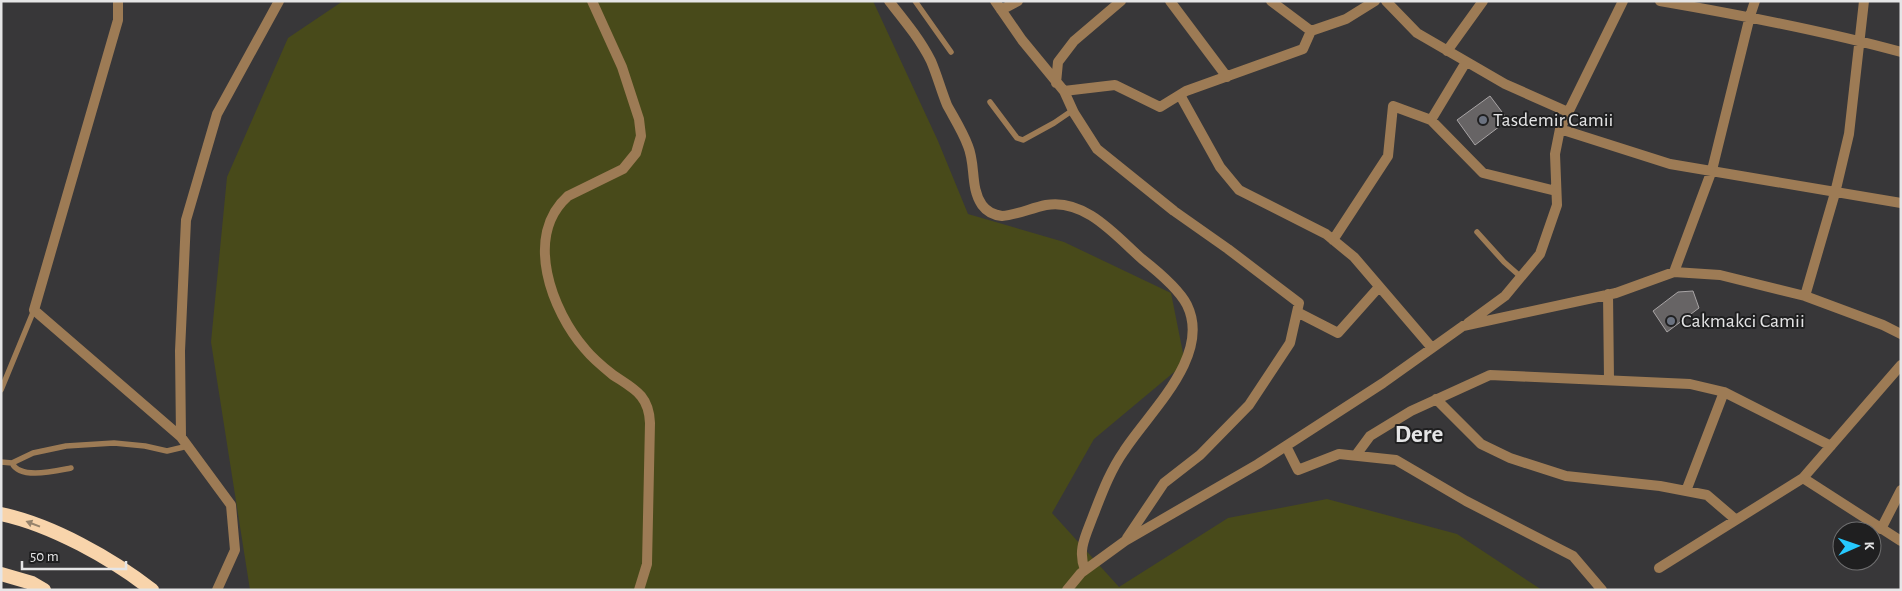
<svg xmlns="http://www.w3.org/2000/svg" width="1902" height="591" viewBox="0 0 1902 591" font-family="'Alegreya Sans',sans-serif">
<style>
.green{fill:#484a1a}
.building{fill:#676465;stroke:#a8a4a5}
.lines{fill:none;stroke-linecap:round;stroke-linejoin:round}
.service{stroke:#9d7b55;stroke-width:5.5}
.minor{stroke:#9d7b55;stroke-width:10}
.trunk{stroke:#f8d4ab;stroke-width:14}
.oneway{fill:#96836c}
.worship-dot{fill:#6b7280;stroke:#1f1f20;stroke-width:2}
.labels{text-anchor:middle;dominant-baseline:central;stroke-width:4;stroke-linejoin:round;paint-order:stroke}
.poi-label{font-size:20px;fill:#e5e5e6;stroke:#1f1f20;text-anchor:start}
.district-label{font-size:25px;font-weight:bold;fill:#e5e5e6;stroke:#1f1f20}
</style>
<rect width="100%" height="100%" fill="#383739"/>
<path class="green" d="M 343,1 L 873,1 L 938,141 L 968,214 L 1064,242 L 1171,293 L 1185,363 L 1094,439 L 1052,513 L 1119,587 L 1228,518 L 1327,499 L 1457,534 L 1542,590 L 250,590 L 211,342 L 227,177 L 288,38 Z"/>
<path class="building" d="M 1490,96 L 1508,120 L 1475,145 L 1457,120 Z
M 1693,291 L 1699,308 L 1667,332 L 1653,311 L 1678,292 Z"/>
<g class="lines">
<path class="service" d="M 915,1 L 951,52
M 990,102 L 1017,138 L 1023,140 L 1054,123 L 1073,110
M 1477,232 L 1504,262 L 1521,277
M 1,390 L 34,310
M 1,462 L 12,463 L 33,453 L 66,446 L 114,443 L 145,446 L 167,451 L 188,446
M 12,463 C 20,480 55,471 71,468"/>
<path class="minor" d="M 118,1 L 118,20 L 34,310 L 181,437 L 231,505 L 235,550 L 217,590
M 592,1 L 622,67 L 639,119 L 641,136 L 636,153 L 623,169 L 568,196 C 523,236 552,311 585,349 C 593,359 603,367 613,375 C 634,389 649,395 650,423 L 647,564 L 639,590
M 889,1 C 904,20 920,39 931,61 C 937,75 941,90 947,105 C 954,118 963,132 968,146 C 976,165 970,188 982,205 C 987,212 994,215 1002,216 C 1017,215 1031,208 1046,205 C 1085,198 1116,236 1142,259 C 1156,270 1179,289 1187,305 C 1212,356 1149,412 1124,451 C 1110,471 1102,493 1093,516 C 1086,535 1077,550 1085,570
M 995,1 L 1022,40 L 1064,91 L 1074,113 L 1097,149 L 1174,211 L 1228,249 L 1299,303 L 1290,343 L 1249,405 L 1200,455 L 1164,483 L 1127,538
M 1170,1 L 1227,77
M 1271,1 L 1311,31
M 1386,1 L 1417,33 L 1505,84 L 1568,112
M 1660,1 C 1741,15 1821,30 1901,52
M 1001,10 L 1018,1
M 1447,51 L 1483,1
M 1056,83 L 1058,62 L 1074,41 L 1121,1
M 1064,91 L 1115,85 L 1160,107 L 1186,91 L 1303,49 L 1311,31 L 1346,19 L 1375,1
M 1180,95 L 1220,167 L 1239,190 L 1326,234 L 1354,257 L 1432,348
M 1431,120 L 1466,62
M 1560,129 L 1670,164 L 1901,203
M 1333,240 L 1388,156 L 1393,106 L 1431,120 L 1483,173 L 1556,191
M 1674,272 L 1712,170 L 1750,16 L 1755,1
M 1608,294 L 1609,380
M 1805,296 L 1835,193 L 1849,134 L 1864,1
M 1297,312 L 1338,333 L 1379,287
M 1468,323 L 1505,296 L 1540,254 L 1557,205 L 1555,154 L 1560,129 L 1623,1
M 1436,399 L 1481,444 L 1510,458 L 1566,476 L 1660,486 L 1707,495 L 1735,519
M 181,437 L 180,351 L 186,220 L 217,114 L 279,1
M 1286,446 L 1298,470 L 1339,454 L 1396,460 L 1466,501 L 1573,556 L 1602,590
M 1356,455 L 1370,436 L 1411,411 L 1490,375 L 1690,384 L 1724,392 L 1831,446
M 1803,478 L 1901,541
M 1686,491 L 1724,392
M 1881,529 L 1901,490
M 1659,568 L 1803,478 L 1901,365
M 1067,590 L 1081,573 L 1125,541 L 1258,464 L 1383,383 L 1463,326 L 1616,293 L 1674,272 L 1720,275 L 1805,296 L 1883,325 L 1901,334"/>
<path class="trunk" d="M 1,514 C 52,525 111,558 152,590
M 1,574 L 32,583 L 44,590"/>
</g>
<defs><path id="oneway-solid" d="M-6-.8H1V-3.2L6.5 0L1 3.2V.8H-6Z" transform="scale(1.25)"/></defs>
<use class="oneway" href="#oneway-solid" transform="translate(33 524) rotate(-159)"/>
<g class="worship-dot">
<circle cx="1483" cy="120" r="5"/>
<circle cx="1671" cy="321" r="5"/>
</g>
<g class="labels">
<g class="poi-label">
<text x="1493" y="120">Tasdemir Camii</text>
<text x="1681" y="321">Cakmakci Camii</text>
</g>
<g class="district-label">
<text x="1419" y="434">Dere</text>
</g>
</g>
<rect width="1902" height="591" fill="none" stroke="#e5e5e6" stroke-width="5"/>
<g transform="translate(1857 546) rotate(88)"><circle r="24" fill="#1f1f20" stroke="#6e6e6f"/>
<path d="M0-4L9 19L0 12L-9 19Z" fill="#26c9fe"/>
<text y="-8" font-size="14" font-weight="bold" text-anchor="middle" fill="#e5e5e6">K</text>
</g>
<path d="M22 561v8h104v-8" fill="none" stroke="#e5e5e6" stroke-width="2.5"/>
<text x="30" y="561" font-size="15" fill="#e5e5e6" stroke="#1f1f20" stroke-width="4" paint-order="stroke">50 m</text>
</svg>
